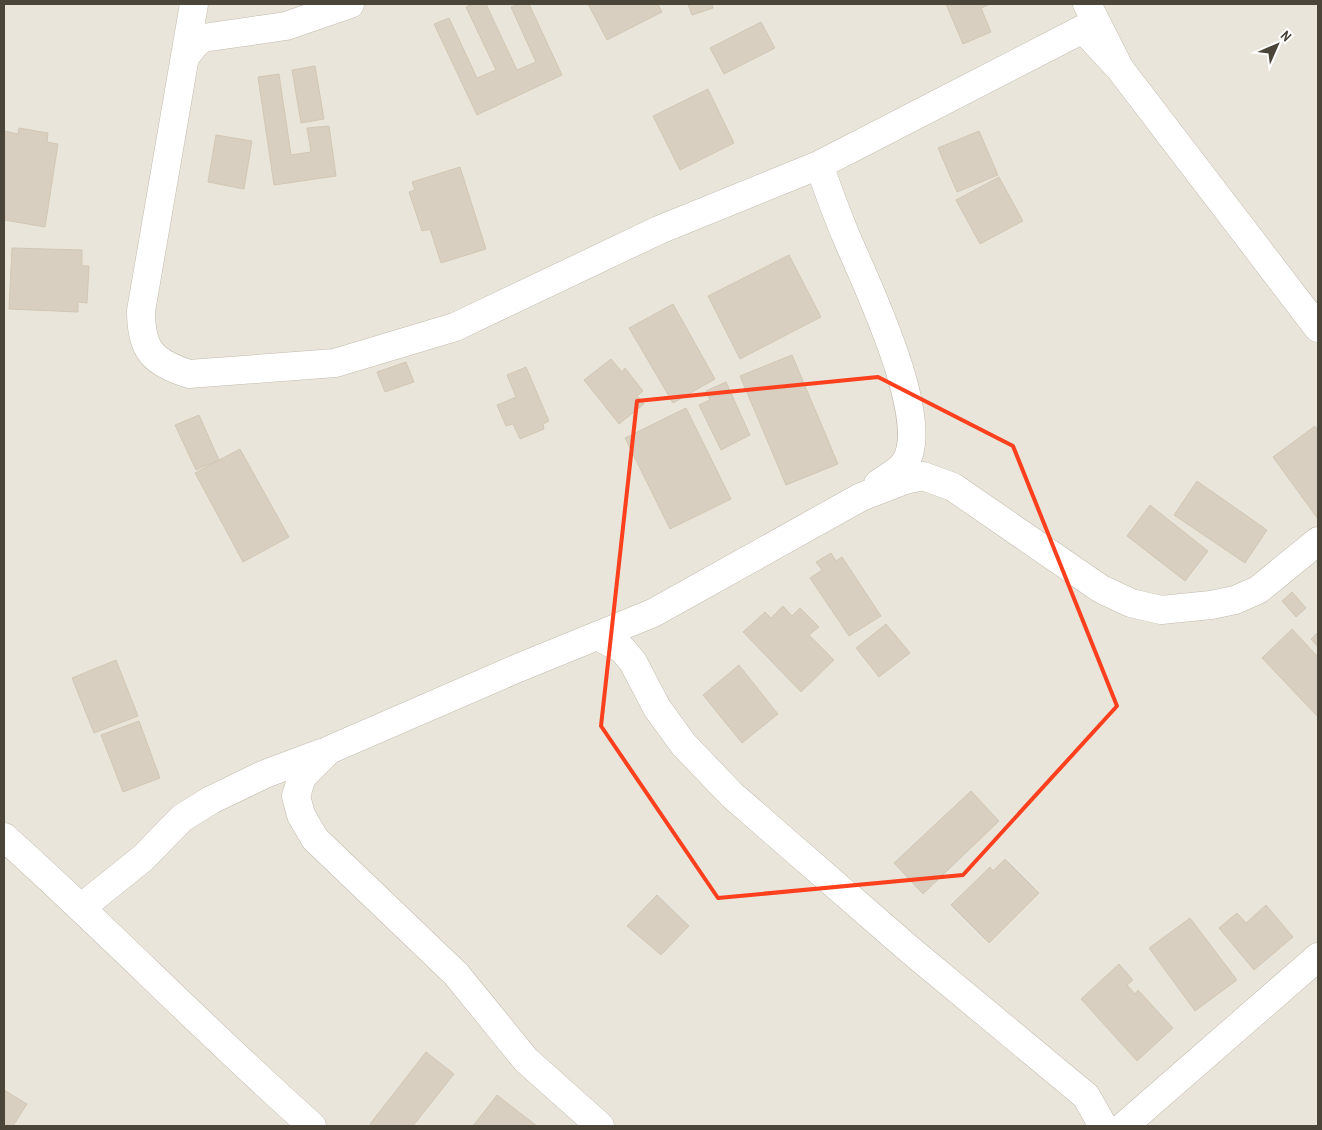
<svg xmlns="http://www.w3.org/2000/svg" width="1322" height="1130" viewBox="0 0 1322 1130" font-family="'Archivo Narrow',sans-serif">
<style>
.residential{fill:#eae5da}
.building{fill:#d8cfc1;stroke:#d3c7b4}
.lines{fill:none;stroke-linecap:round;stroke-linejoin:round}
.minor-casing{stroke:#c2bbae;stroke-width:29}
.minor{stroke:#fff;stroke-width:28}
.marked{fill:none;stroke:#fc3f1d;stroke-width:4;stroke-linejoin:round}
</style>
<rect width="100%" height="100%" fill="#f6f3ec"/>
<path class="residential" d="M 4,4 L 1318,4 L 1318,1126 L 4,1126 Z"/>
<path class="building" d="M 473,4 L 486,4 L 517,70 L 536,62 L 511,7 L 519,4 L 529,4 L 562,75 L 477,115 L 434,24 L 449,18 L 477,78 L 496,70 L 466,7 Z
M 588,4 L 658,4 L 662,12 L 607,40 Z
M 688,4 L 712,4 L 713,8 L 692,15 Z
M 946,4 L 990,4 L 981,8 L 991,32 L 963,44 Z
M 761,22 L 775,48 L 724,74 L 710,48 Z
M 315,66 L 324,119 L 301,123 L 292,70 Z
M 279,74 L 291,155 L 311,152 L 307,128 L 329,126 L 336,176 L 274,185 L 258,77 Z
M 708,89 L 734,143 L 680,170 L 653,116 Z
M 19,128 L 48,133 L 47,142 L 58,144 L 45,227 L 4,220 L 4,131 L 18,134 Z
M 979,131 L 998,175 L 957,192 L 938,148 Z
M 216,135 L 252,141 L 244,189 L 208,182 Z
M 460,167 L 486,249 L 441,263 L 430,229 L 422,231 L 409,192 L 415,190 L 412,182 Z
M 999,177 L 1023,221 L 980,244 L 956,200 Z
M 12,248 L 82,250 L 82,266 L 89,266 L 87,303 L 78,302 L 78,312 L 9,309 Z
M 789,255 L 821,317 L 740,359 L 708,296 Z
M 673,304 L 715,379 L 673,403 L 629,328 Z
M 792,355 L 838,464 L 786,485 L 740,376 Z
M 611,359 L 622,372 L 625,368 L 643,391 L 637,396 L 644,404 L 619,424 L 584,380 Z
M 406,362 L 414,382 L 385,392 L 377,372 Z
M 526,367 L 549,421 L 543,424 L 544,429 L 520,439 L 513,424 L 506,426 L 497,405 L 516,397 L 507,375 Z
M 726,382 L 750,435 L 721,450 L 699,405 L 710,400 L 706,391 Z
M 686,408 L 731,499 L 670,529 L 625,438 Z
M 199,415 L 219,460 L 196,470 L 175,425 Z
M 1315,426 L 1318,431 L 1318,519 L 1273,457 Z
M 240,449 L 289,537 L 243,562 L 195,473 Z
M 1197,481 L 1267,530 L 1245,563 L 1174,515 Z
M 1150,505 L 1208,551 L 1185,581 L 1127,536 Z
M 831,553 L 836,561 L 842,557 L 881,616 L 849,636 L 810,578 L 822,570 L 816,562 Z
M 1292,592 L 1306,608 L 1296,617 L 1282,601 Z
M 783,606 L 792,616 L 800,608 L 819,627 L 809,635 L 834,660 L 801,692 L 743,632 L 765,612 L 771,618 Z
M 886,624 L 910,653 L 879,677 L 856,648 Z
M 1292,629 L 1318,657 L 1318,717 L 1262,658 Z
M 1318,632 L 1318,647 L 1311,639 Z
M 116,660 L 138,716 L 94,733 L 72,678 Z
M 739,665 L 778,714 L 742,743 L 703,695 Z
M 139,721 L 160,778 L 123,792 L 101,735 Z
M 971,791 L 999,821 L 923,894 L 894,863 Z
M 1005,859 L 1039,893 L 989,943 L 951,905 L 990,867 L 993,871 Z
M 657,895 L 689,926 L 661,955 L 627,926 Z
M 1266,905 L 1293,937 L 1254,970 L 1219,928 L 1237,913 L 1246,923 Z
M 1190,918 L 1237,980 L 1195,1011 L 1149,948 Z
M 1119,964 L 1133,980 L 1127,985 L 1135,994 L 1138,990 L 1173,1028 L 1137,1061 L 1081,999 Z
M 426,1052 L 454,1074 L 413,1126 L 373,1126 L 370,1124 Z
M 4,1090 L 27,1104 L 13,1126 L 4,1126 Z
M 497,1095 L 537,1126 L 473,1126 Z"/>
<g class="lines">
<g class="minor-casing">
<path id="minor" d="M 194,4 L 141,311 C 141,351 153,362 189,374 L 335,363 L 455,327 L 659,230 L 819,165 L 1083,29 L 1120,69
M 1087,4 L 1120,69 L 1318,328
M 185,57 L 196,43 L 203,38 L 286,26 L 350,4
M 819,165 C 828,189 836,213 846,236 C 865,281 933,420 905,463 C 900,471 886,478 878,484
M 599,637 L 622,649 L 633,662 L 657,708 L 684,745 L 732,795 L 909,949 L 1086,1096 L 1103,1126
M 4,837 C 109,931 207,1033 312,1126
M 82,907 L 143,858 L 182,818 L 211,800 L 265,774 L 321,753
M 600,1126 L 526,1060 L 456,974 L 315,839 L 301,815 L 296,796 L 302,777 L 329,750 L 518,668 L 653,613 L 861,497 L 905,480 L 923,476 L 953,487 L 1101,589 L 1131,603 L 1161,610 L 1211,605 L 1235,600 L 1258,590 L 1318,541
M 1124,1126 L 1318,957"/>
</g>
<use href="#minor" class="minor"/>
</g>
<path class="marked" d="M 878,377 L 1013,446 L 1117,706 L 963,875 L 718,898 L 601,726 L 637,401 Z"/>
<rect width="1322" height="1130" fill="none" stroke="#4b4439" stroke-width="10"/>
<g transform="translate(1277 45) rotate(45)" stroke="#ffffff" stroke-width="4" paint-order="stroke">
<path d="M0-4L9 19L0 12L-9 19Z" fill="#4b4439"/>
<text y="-8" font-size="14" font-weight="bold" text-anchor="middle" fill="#4b4439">N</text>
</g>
</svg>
